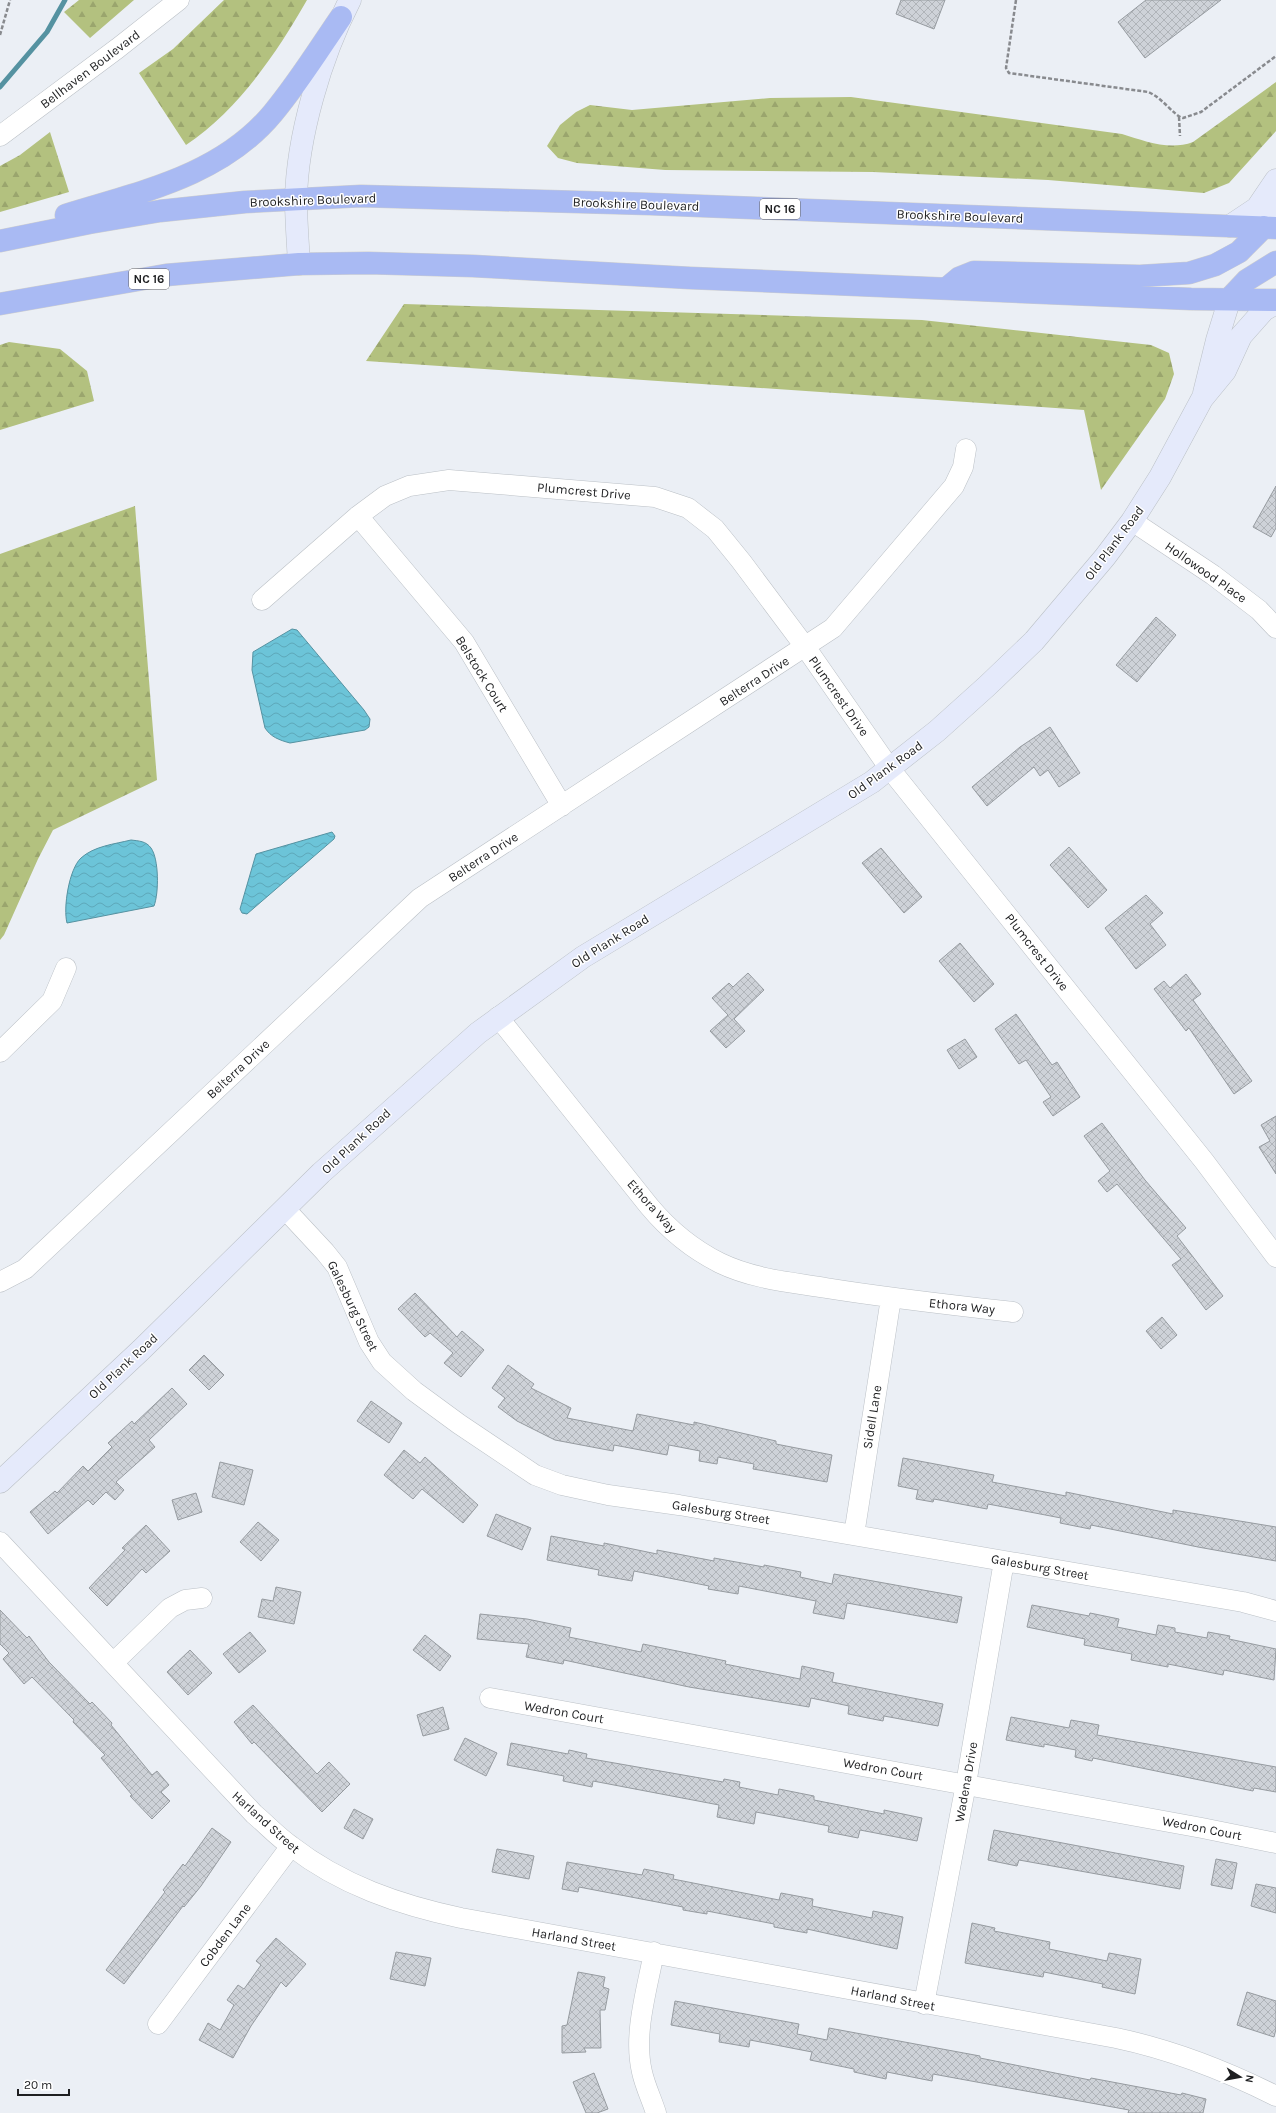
<svg xmlns="http://www.w3.org/2000/svg" width="1276" height="2113" viewBox="0 0 1276 2113" font-family="Karla,sans-serif">
<style>
.forest{fill:url(#forest-firs)}
.water{fill:url(#water-waves);stroke:#5592a1}
.lines{fill:none;stroke-linecap:round;stroke-linejoin:round}
.stream{stroke:#5592a1;stroke-width:5}
.building{fill:url(#building-cross-hatch);stroke:#969ba0}
.street-casing{stroke:#bbc0c6;stroke-width:21}
.secondary-casing{stroke:#bbc0c6;stroke-width:23}
.highway-casing{stroke:#cecece;stroke-width:23}
.path{stroke:#888a8e;stroke-width:2.5;stroke-dasharray:4 2;stroke-linecap:butt}
.street{stroke:#fff;stroke-width:20}
.secondary{stroke:#e5eafb;stroke-width:22}
.highway{stroke:#a9baf3;stroke-width:22}
.labels{text-anchor:middle;dominant-baseline:central;stroke-width:3;stroke-linejoin:round;paint-order:stroke}
.shield{fill:#fff;stroke:#626264;stroke-width:1}
.shield-label{font-size:12px;font-weight:bold;fill:#1e1f21}
.street-label{font-size:13px;fill:#1e1f21;stroke:#fff}
</style>
<defs>
<pattern id="forest-firs" width="22" height="20" patternUnits="userSpaceOnUse"><rect width="22" height="20" fill="#b3c17f"/><path d="M5 1l3.5 6h-7zM16 11l3.5 6h-7z" fill="#9aa56d"/></pattern>
<pattern id="water-waves" width="16" height="10" patternUnits="userSpaceOnUse"><rect width="16" height="10" fill="#6cc4d8"/><path d="M0 5q4-4 8 0t8 0" fill="none" stroke="#5da8b9"/></pattern>
<pattern id="building-cross-hatch" width="8" height="8" patternUnits="userSpaceOnUse"><rect width="8" height="8" fill="#ced2d8"/><path d="M0 0l8 8M0 8l8-8" fill="none" stroke="#b0b4b9"/></pattern>
</defs>
<rect width="100%" height="100%" fill="#ebeff5"/>
<path class="forest" d="M 79,0 L 134,0 L 90,38 L 64,12 Z
M 224,0 L 307,0 C 276,54 239,109 186,145 L 139,73 L 173,49 Z
M 1276,82 L 1276,131 L 1229,183 L 1204,193 L 1048,180 L 873,172 L 665,170 L 577,163 L 558,158 L 547,146 L 560,125 L 576,112 L 590,105 L 632,110 L 770,98 L 851,97 L 1122,134 C 1145,141 1169,151 1193,142 Z
M 50,132 L 69,192 L 0,212 L 0,166 L 20,155 Z
M 404,304 L 922,320 L 1151,345 L 1169,353 L 1174,374 L 1165,399 L 1101,490 L 1084,410 L 366,361 Z
M 9,342 L 60,349 L 87,371 L 94,401 L 0,430 L 0,345 Z
M 135,506 L 157,780 L 53,830 L 38,859 L 4,935 L 0,940 L 0,554 Z"/>
<path class="water" d="M 292,629 L 297,630 L 364,710 L 370,719 L 369,727 L 365,730 L 290,743 C 279,740 271,737 265,728 L 252,670 L 253,652 Z
M 332,832 L 335,836 L 334,839 L 247,914 L 242,913 L 240,909 L 256,854 Z
M 131,840 C 139,841 146,841 151,848 C 159,859 159,893 154,906 L 67,923 C 63,908 69,869 81,858 C 94,846 115,844 131,840 Z"/>
<g class="lines">
<path class="stream" d="M 0,87 L 47,32 L 65,0"/>
</g>
<path class="building" d="M 901,0 L 945,0 L 934,29 L 896,14 Z
M 1146,0 L 1221,0 L 1145,58 L 1118,22 Z
M 1276,486 L 1276,528 L 1271,537 L 1253,527 Z
M 1156,617 L 1176,635 L 1137,682 L 1116,665 Z
M 1050,727 L 1080,773 L 1059,787 L 1048,770 L 1040,776 L 1034,767 L 987,806 L 972,787 L 1020,747 Z
M 1069,847 L 1107,890 L 1088,908 L 1050,865 Z
M 881,848 L 922,897 L 904,913 L 862,863 Z
M 1146,895 L 1163,913 L 1150,924 L 1166,945 L 1136,969 L 1105,928 Z
M 960,943 L 994,984 L 974,1002 L 939,961 Z
M 748,973 L 764,990 L 734,1019 L 745,1031 L 726,1048 L 710,1031 L 728,1015 L 712,998 L 729,983 L 733,987 Z
M 1186,974 L 1201,994 L 1193,1000 L 1252,1081 L 1234,1094 L 1189,1028 L 1186,1031 L 1154,989 L 1164,981 L 1170,988 Z
M 1016,1014 L 1052,1065 L 1057,1062 L 1080,1097 L 1053,1116 L 1043,1102 L 1051,1097 L 1026,1060 L 1019,1064 L 995,1029 Z
M 965,1039 L 977,1057 L 959,1069 L 947,1050 Z
M 1276,1116 L 1276,1174 L 1259,1147 L 1270,1141 L 1261,1125 Z
M 1102,1123 L 1145,1180 L 1186,1228 L 1177,1236 L 1223,1296 L 1206,1310 L 1172,1265 L 1181,1259 L 1117,1184 L 1107,1192 L 1098,1181 L 1110,1171 L 1084,1136 Z
M 415,1293 L 457,1337 L 462,1331 L 484,1350 L 461,1377 L 444,1363 L 453,1353 L 430,1333 L 425,1337 L 398,1309 Z
M 1162,1317 L 1177,1335 L 1161,1349 L 1146,1331 Z
M 204,1355 L 224,1375 L 209,1390 L 189,1370 Z
M 508,1365 L 534,1384 L 531,1388 L 571,1408 L 567,1418 L 633,1431 L 637,1414 L 694,1425 L 694,1422 L 776,1441 L 776,1444 L 832,1455 L 827,1482 L 753,1469 L 754,1464 L 718,1457 L 717,1464 L 699,1461 L 700,1451 L 669,1445 L 667,1455 L 614,1445 L 613,1451 L 555,1440 L 517,1421 L 498,1407 L 505,1398 L 492,1388 Z
M 172,1388 L 187,1404 L 149,1440 L 155,1447 L 116,1482 L 124,1490 L 115,1500 L 106,1492 L 93,1505 L 88,1500 L 48,1534 L 30,1512 L 55,1491 L 57,1493 L 83,1466 L 88,1471 L 112,1447 L 108,1443 L 132,1421 L 134,1424 Z
M 371,1401 L 402,1423 L 389,1443 L 357,1421 Z
M 404,1450 L 420,1463 L 425,1457 L 478,1505 L 463,1523 L 422,1489 L 413,1499 L 384,1475 Z
M 903,1458 L 994,1475 L 992,1482 L 1066,1496 L 1066,1492 L 1173,1514 L 1173,1510 L 1276,1527 L 1276,1561 L 1198,1547 L 1091,1525 L 1090,1529 L 1060,1523 L 1061,1518 L 988,1504 L 987,1509 L 934,1499 L 933,1502 L 916,1499 L 918,1490 L 898,1486 Z
M 220,1462 L 253,1470 L 244,1505 L 212,1497 Z
M 196,1493 L 202,1512 L 178,1520 L 172,1500 Z
M 496,1514 L 531,1528 L 522,1550 L 487,1536 Z
M 258,1522 L 279,1540 L 261,1561 L 240,1542 Z
M 146,1525 L 170,1551 L 146,1573 L 142,1569 L 107,1606 L 89,1588 L 125,1550 L 122,1548 Z
M 551,1536 L 604,1546 L 604,1543 L 657,1554 L 657,1550 L 714,1561 L 714,1558 L 764,1567 L 764,1565 L 801,1572 L 800,1577 L 832,1584 L 834,1574 L 962,1597 L 957,1623 L 847,1603 L 844,1619 L 813,1613 L 816,1601 L 739,1586 L 738,1594 L 708,1589 L 709,1586 L 634,1571 L 632,1581 L 598,1575 L 599,1570 L 547,1560 Z
M 276,1587 L 301,1592 L 294,1624 L 258,1617 L 262,1599 L 273,1601 Z
M 1032,1605 L 1089,1616 L 1090,1613 L 1119,1619 L 1117,1627 L 1156,1635 L 1158,1625 L 1175,1628 L 1175,1632 L 1207,1638 L 1208,1632 L 1230,1636 L 1229,1639 L 1276,1649 L 1274,1680 L 1224,1670 L 1223,1675 L 1168,1664 L 1168,1667 L 1131,1660 L 1132,1654 L 1084,1645 L 1085,1639 L 1027,1627 Z
M 0,1610 L 27,1638 L 29,1636 L 49,1662 L 90,1704 L 92,1702 L 112,1723 L 111,1725 L 152,1775 L 157,1771 L 169,1785 L 161,1792 L 170,1801 L 152,1819 L 130,1796 L 132,1795 L 101,1758 L 105,1755 L 73,1722 L 74,1720 L 32,1677 L 24,1684 L 3,1659 L 9,1653 L 0,1644 Z
M 480,1614 L 527,1619 L 571,1628 L 569,1637 L 641,1652 L 643,1644 L 726,1661 L 725,1664 L 800,1679 L 802,1666 L 834,1673 L 832,1682 L 943,1704 L 938,1726 L 884,1716 L 883,1721 L 848,1714 L 849,1706 L 811,1698 L 809,1707 L 689,1687 L 564,1660 L 563,1664 L 526,1657 L 529,1644 L 477,1639 Z
M 250,1632 L 266,1651 L 239,1673 L 223,1654 Z
M 425,1635 L 451,1656 L 440,1671 L 413,1650 Z
M 190,1650 L 212,1673 L 188,1695 L 167,1672 Z
M 253,1705 L 317,1774 L 329,1762 L 350,1784 L 322,1812 L 254,1742 L 252,1744 L 234,1722 Z
M 443,1707 L 449,1729 L 423,1736 L 417,1715 Z
M 1011,1717 L 1069,1728 L 1071,1720 L 1099,1725 L 1097,1735 L 1276,1767 L 1276,1792 L 1254,1788 L 1253,1791 L 1093,1758 L 1092,1761 L 1075,1757 L 1076,1750 L 1044,1744 L 1044,1747 L 1006,1740 Z
M 465,1738 L 497,1753 L 486,1776 L 454,1760 Z
M 511,1743 L 568,1754 L 569,1750 L 587,1754 L 586,1758 L 723,1782 L 724,1779 L 740,1782 L 739,1787 L 778,1795 L 779,1789 L 814,1796 L 814,1800 L 884,1814 L 884,1810 L 922,1818 L 917,1841 L 860,1830 L 858,1838 L 828,1832 L 829,1826 L 756,1812 L 754,1824 L 717,1817 L 719,1805 L 593,1781 L 592,1787 L 563,1781 L 564,1776 L 507,1765 Z
M 354,1809 L 373,1819 L 363,1839 L 344,1828 Z
M 212,1828 L 231,1842 L 201,1886 L 184,1907 L 183,1906 L 124,1984 L 106,1970 L 165,1892 L 163,1890 L 183,1864 L 185,1866 Z
M 994,1830 L 1184,1866 L 1180,1889 L 1019,1860 L 1017,1866 L 988,1860 Z
M 497,1849 L 534,1856 L 529,1879 L 492,1872 Z
M 1216,1859 L 1237,1863 L 1232,1889 L 1211,1885 Z
M 567,1862 L 642,1875 L 644,1869 L 674,1875 L 673,1879 L 779,1900 L 781,1893 L 813,1899 L 812,1906 L 872,1918 L 873,1911 L 903,1917 L 897,1949 L 807,1929 L 807,1933 L 774,1927 L 774,1924 L 707,1911 L 707,1914 L 683,1910 L 683,1907 L 579,1887 L 578,1892 L 562,1889 Z
M 1256,1884 L 1276,1888 L 1276,1913 L 1251,1906 Z
M 972,1923 L 995,1928 L 994,1931 L 1050,1942 L 1049,1949 L 1107,1961 L 1109,1953 L 1141,1959 L 1135,1994 L 1102,1987 L 1103,1984 L 1044,1972 L 1043,1977 L 965,1963 Z
M 276,1938 L 306,1964 L 286,1987 L 281,1982 L 251,2026 L 233,2058 L 199,2040 L 208,2023 L 220,2030 L 234,2005 L 227,2000 L 238,1985 L 244,1989 L 261,1965 L 256,1961 Z
M 396,1952 L 431,1958 L 425,1986 L 390,1979 Z
M 578,1972 L 605,1977 L 603,1987 L 609,1989 L 605,2010 L 600,2010 L 601,2048 L 584,2048 L 586,2052 L 562,2053 L 562,2026 L 567,2025 Z
M 1247,1992 L 1276,2001 L 1276,2029 L 1274,2037 L 1237,2025 Z
M 675,2001 L 799,2024 L 797,2034 L 827,2040 L 829,2028 L 980,2056 L 980,2058 L 1090,2080 L 1091,2078 L 1181,2095 L 1182,2093 L 1206,2099 L 1203,2113 L 1128,2113 L 1129,2110 L 933,2074 L 932,2081 L 887,2072 L 886,2079 L 854,2072 L 854,2069 L 810,2060 L 812,2052 L 750,2040 L 749,2047 L 719,2042 L 720,2034 L 671,2025 Z
M 594,2073 L 608,2109 L 597,2113 L 586,2113 L 573,2082 Z"/>
<g class="lines">
<g class="street-casing">
<path id="street" d="M 0,136 L 118,48 L 179,0
M 358,516 L 464,642 L 562,806
M 1132,521 L 1213,575 L 1259,610 L 1276,628
M 262,600 L 358,516 L 385,496 L 409,486 L 449,480 L 655,497 L 688,508 L 715,529 L 741,561 L 806,648 L 890,769 L 1204,1161 L 1276,1257
M 498,1017 L 649,1206 C 669,1230 692,1249 720,1263 C 753,1279 790,1282 826,1288 C 888,1298 951,1305 1013,1312
M 0,1052 L 52,1001 L 66,968
M 285,1209 L 325,1252 L 337,1267 L 369,1342 L 382,1362 L 414,1391 L 459,1424 L 535,1475 L 562,1485 L 608,1495 L 679,1505 L 1243,1602 L 1276,1611
M 0,1282 L 25,1269 L 420,898 L 833,628 L 954,486 L 963,467 L 966,449
M 854,1535 L 891,1298
M 0,1542 L 254,1814 C 267,1825 278,1837 291,1846 C 341,1885 400,1905 461,1918 L 1116,2038 C 1173,2050 1224,2070 1276,2096
M 113,1663 L 170,1608 L 185,1600 L 202,1598
M 490,1698 L 1202,1828 L 1276,1843
M 654,1952 C 647,1990 633,2034 642,2072 C 645,2086 652,2100 656,2113
M 924,2004 L 966,1784 L 1004,1561
M 158,2024 L 291,1846"/>
</g>
<g class="secondary-casing">
<path id="secondary" d="M 1230,226 L 1257,208 L 1276,180
M 1264,227 L 1276,208
M 299,264 C 298,243 296,221 296,200 C 297,137 321,56 350,0
M 1204,393 L 1217,340 L 1230,298
M 0,1482 L 141,1350 L 321,1173 L 478,1033 L 583,957 L 872,782 L 937,731 L 987,686 L 1034,641 L 1105,557 L 1132,521 L 1160,477 L 1202,399 L 1225,371 L 1241,336 L 1264,310 L 1276,303"/>
</g>
<g class="highway-casing">
<path id="highway" d="M 66,215 C 140,192 221,176 273,113 C 298,83 319,49 341,17
M 0,241 L 89,223 L 160,211 L 245,202 L 361,196 L 650,204 L 1276,228
M 947,288 L 959,278 L 974,272 L 1140,276 L 1189,273 L 1215,265 L 1239,252 L 1264,227
M 1230,298 L 1247,280 L 1276,262
M 0,304 L 166,275 L 299,264 L 368,263 L 473,266 L 690,278 L 1191,299 L 1276,300"/>
</g>
<path class="path" d="M 1016,0 L 1006,68 L 1009,73 L 1148,92 C 1163,98 1174,116 1183,118 L 1201,112 L 1276,56
M 0,35 L 10,0
M 1179,117 L 1180,136"/>
<use href="#street" class="street"/>
<use href="#secondary" class="secondary"/>
<use href="#highway" class="highway"/>
</g>
<g class="labels">
<g class="shield">
<rect x="760" y="199" width="40" height="20" rx="3"/>
<rect x="129" y="269" width="40" height="20" rx="3"/>
</g>
<g class="shield-label">
<text x="780" y="209">NC 16</text>
<text x="149" y="279">NC 16</text>
</g>
<g class="street-label">
<text transform="translate(90 69) rotate(-37)">Bellhaven Boulevard</text>
<text transform="translate(313 200) rotate(-2)">Brookshire Boulevard</text>
<text transform="translate(636 204) rotate(2)">Brookshire Boulevard</text>
<text transform="translate(960 216) rotate(2)">Brookshire Boulevard</text>
<text transform="translate(584 491) rotate(5)">Plumcrest Drive</text>
<text transform="translate(1114 543) rotate(-53)">Old Plank Road</text>
<text transform="translate(1206 572) rotate(35)">Hollowood Place</text>
<text transform="translate(482 674) rotate(58)">Belstock Court</text>
<text transform="translate(754 681) rotate(-33)">Belterra Drive</text>
<text transform="translate(839 696) rotate(55)">Plumcrest Drive</text>
<text transform="translate(885 770) rotate(-36)">Old Plank Road</text>
<text transform="translate(483 857) rotate(-33)">Belterra Drive</text>
<text transform="translate(610 941) rotate(-32)">Old Plank Road</text>
<text transform="translate(1037 952) rotate(52)">Plumcrest Drive</text>
<text transform="translate(238 1069) rotate(-43)">Belterra Drive</text>
<text transform="translate(356 1141) rotate(-43)">Old Plank Road</text>
<text transform="translate(652 1206) rotate(48)">Ethora Way</text>
<text transform="translate(353 1306) rotate(64)">Galesburg Street</text>
<text transform="translate(962 1306) rotate(6)">Ethora Way</text>
<text transform="translate(123 1366) rotate(-43)">Old Plank Road</text>
<text transform="translate(872 1417) rotate(-81)">Sidell Lane</text>
<text transform="translate(721 1512) rotate(9)">Galesburg Street</text>
<text transform="translate(1040 1567) rotate(10)">Galesburg Street</text>
<text transform="translate(564 1712) rotate(10)">Wedron Court</text>
<text transform="translate(883 1769) rotate(10)">Wedron Court</text>
<text transform="translate(966 1782) rotate(-80)">Wadena Drive</text>
<text transform="translate(266 1822) rotate(42)">Harland Street</text>
<text transform="translate(1202 1828) rotate(11)">Wedron Court</text>
<text transform="translate(225 1935) rotate(-53)">Cobden Lane</text>
<text transform="translate(574 1939) rotate(10)">Harland Street</text>
<text transform="translate(893 1998) rotate(11)">Harland Street</text>
</g>
</g>
<g transform="translate(1240 2077) rotate(101)" stroke="#ffffff" stroke-width="3" paint-order="stroke">
<path d="M0-3L7 15L0 10L-7 15Z" fill="#1e1f21"/>
<text y="-6" font-size="11" font-weight="bold" text-anchor="middle" fill="#1e1f21">N</text>
</g>
<path d="M18 2089v6h51v-6" fill="none" stroke="#1e1f21" stroke-width="2"/>
<text x="24" y="2089" font-size="12" fill="#1e1f21" stroke="#ffffff" stroke-width="3" paint-order="stroke">20 m</text>
</svg>
